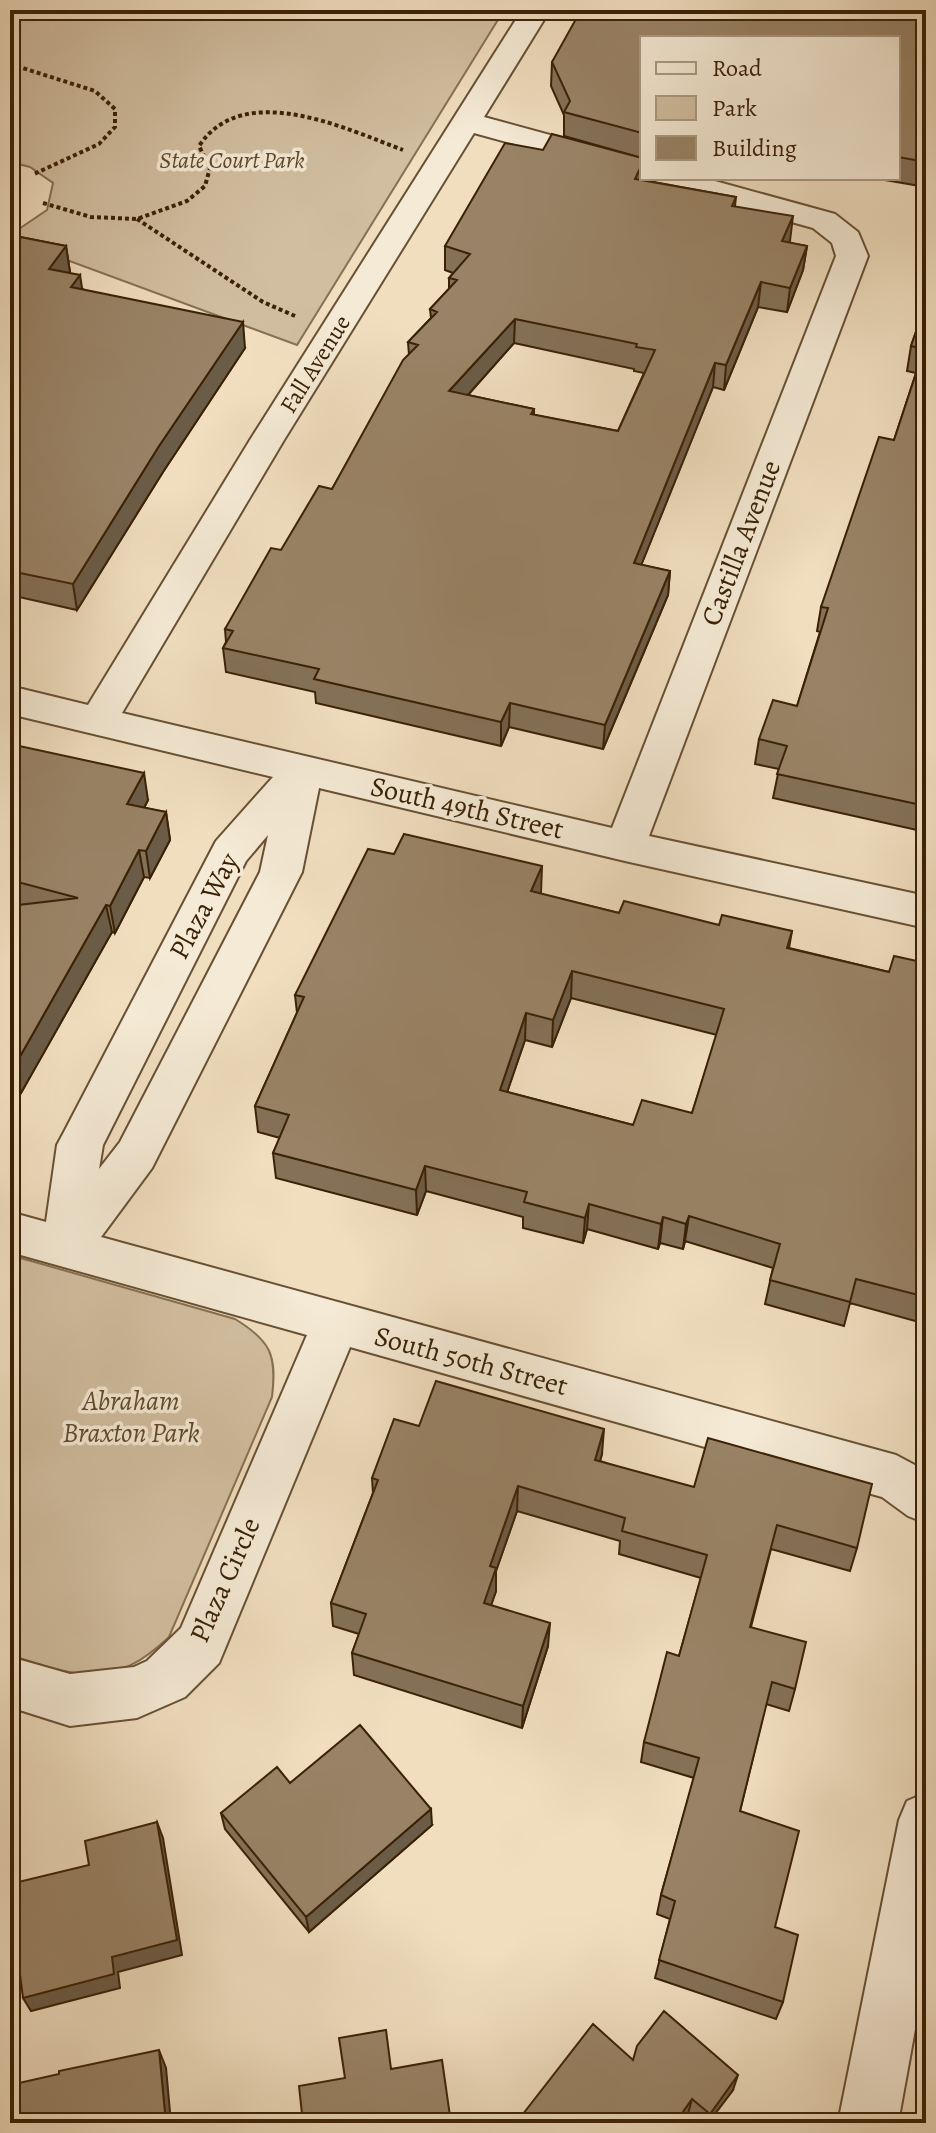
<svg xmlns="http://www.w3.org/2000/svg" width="936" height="2133" viewBox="0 0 936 2133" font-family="Alegreya,serif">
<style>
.green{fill:#d1bea0;stroke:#867053;stroke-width:2}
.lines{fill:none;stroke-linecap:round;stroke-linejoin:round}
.street-casing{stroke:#685034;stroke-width:4}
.path{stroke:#3b2106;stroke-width:4;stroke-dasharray:4 3;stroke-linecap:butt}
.street{fill:#f5ead5;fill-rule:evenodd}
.wall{fill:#847158;stroke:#3b2106;stroke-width:2;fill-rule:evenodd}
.shaded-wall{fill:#6b5c47;stroke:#3b2106;stroke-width:2}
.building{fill:#998366;stroke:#3b2106;stroke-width:2;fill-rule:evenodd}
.labels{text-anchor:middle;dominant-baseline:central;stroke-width:7;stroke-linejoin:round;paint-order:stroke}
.far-park-label{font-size:24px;font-style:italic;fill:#60482c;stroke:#f5ead5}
.far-street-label{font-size:24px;fill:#3b2106;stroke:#f5ead5}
.street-label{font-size:28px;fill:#3b2106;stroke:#f5ead5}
.park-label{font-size:28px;font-style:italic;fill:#60482c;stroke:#f5ead5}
</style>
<rect width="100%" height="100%" fill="#f0debf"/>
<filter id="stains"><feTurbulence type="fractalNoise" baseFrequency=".0025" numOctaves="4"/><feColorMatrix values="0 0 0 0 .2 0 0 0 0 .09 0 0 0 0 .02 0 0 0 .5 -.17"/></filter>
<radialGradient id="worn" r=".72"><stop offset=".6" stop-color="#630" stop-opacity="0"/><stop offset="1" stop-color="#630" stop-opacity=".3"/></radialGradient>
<path class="green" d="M 10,10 L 504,10 L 297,345 L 10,239 L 10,235 L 47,210 L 53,183 L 30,167 L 10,162 Z
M 10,1255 L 235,1319 C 271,1341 277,1355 272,1397 L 169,1637 C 112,1691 78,1677 10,1655 Z"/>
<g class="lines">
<g class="street-casing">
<path id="street" d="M 522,10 L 550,10 L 484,117 L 616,153 L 620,160 L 616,167 L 605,169 L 474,133 L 284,440 L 122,713 L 612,828 L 836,256 L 832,243 L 813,228 L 658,185 L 653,178 L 704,178 L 835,214 L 858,232 L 868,256 L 649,836 L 926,896 L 926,928 L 625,861 L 319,788 L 302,872 L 152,1168 L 101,1237 L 896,1455 L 926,1471 L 926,1523 L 908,1516 L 882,1497 L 350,1347 L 219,1663 L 185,1697 L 137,1718 L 70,1726 L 10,1707 L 10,1657 L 70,1674 L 134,1667 L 147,1661 L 181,1628 L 307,1335 L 10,1252 L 10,1212 L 46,1222 L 57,1145 L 64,1132 L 216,841 L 273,777 L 10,714 L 10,686 L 88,705 L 250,440 ZM 268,835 L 260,872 L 120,1142 L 99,1169 L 103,1145 L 246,861 Z
M 926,1793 L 926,1969 L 898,2123 L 838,2123 L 899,1820 L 907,1801 Z"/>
</g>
<path class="path" d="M 10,64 L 95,91 L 115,109 L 115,127 L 99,144 L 34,174
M 43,203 L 91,217 L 137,219 L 187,201 L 205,186 L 210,168 L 199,146 C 243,79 347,129 403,150
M 137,219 L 263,302 L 295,316"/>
<use href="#street" class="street"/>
</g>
<path class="wall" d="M 588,11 L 926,17 L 926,187 L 873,178 L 898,178 L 898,38 L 642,38 L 642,158 L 564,136 L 564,115 L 551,86 L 552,62 Z
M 643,178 L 643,180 L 736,197 L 735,206 L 790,241 L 789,243 L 807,246 L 803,270 L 787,312 L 758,307 L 724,390 L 713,387 L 641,565 L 670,571 L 668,595 L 603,749 L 509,727 L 501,746 L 316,703 L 315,692 L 226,672 L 223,648 L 226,642 L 225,629 L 281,550 L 332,489 L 409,355 L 408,342 L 431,318 L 430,309 L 449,289 L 449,278 L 453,273 L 445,270 L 445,246 ZM 514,343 L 634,369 L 634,371 L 644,373 L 618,431 L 534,415 L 534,409 L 468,395 Z
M 10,235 L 66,246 L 70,272 L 69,273 L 82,289 L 245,348 L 163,472 L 77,610 L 10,595 Z
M 926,303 L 926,832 L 773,798 L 779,769 L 755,764 L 759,739 L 797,706 L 820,632 L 817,631 L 821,607 L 894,440 L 916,373 L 907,371 L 911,346 Z
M 10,744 L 148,800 L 144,808 L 166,812 L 170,840 L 150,878 L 144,877 L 115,933 L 112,932 L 21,1093 L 10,1090 L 10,906 L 12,906 L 10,906 Z
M 540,894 L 619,913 L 719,925 L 792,931 L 789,948 L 889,972 L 926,963 L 926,1324 L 850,1303 L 844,1326 L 765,1304 L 773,1268 L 685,1241 L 683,1249 L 660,1243 L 658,1249 L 587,1229 L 583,1243 L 523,1228 L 523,1217 L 426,1191 L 417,1215 L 276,1178 L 273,1153 L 280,1138 L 258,1132 L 255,1106 L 297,1013 L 295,995 ZM 571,998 L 717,1035 L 692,1113 L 633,1125 L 507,1092 L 525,1040 L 552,1047 Z
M 419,1426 L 602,1454 L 600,1461 L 857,1548 L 850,1571 L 771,1549 L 751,1627 L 795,1689 L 789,1711 L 766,1704 L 740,1811 L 775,1927 L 783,2002 L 776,2019 L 655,1978 L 670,1919 L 657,1914 L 661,1895 L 694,1778 L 641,1762 L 644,1742 L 679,1656 L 701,1578 L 619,1554 L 620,1541 L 517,1511 L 496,1571 L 496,1591 L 491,1605 L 548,1646 L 522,1728 L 354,1675 L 352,1653 L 359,1634 L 333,1626 L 331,1603 L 373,1493 L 372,1478 Z
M 290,1783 L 432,1825 L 309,1932 L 225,1829 L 221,1813 Z
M 633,2060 L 733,2090 L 708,2123 L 699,2123 L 688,2114 L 681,2123 L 516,2123 Z"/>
<path class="shaded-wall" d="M 642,164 L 642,178 L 643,178 L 643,183 L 635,179 Z
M 793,216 L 790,241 L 779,266 L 782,241 Z
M 66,246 L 70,272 L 53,295 L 49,269 Z
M 807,246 L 803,270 L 787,312 L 790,288 Z
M 80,275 L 84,301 L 71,287 Z
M 761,282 L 758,307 L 724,390 L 726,365 Z
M 515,319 L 514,343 L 449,416 L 449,391 Z
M 243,322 L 245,348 L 163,472 L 77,610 L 73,584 L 159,446 Z
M 715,363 L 713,387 L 632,588 L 634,563 Z
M 670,571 L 668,595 L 603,749 L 605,725 Z
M 510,703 L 509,727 L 501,746 L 501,722 Z
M 144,773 L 148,800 L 132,831 L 127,804 Z
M 166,812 L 170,840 L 150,878 L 146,851 Z
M 139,850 L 144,877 L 115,933 L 110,906 Z
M 542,866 L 541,893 L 530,919 L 531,891 Z
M 106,905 L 112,932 L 21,1093 L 14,1067 Z
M 572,971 L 571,998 L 552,1047 L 553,1020 Z
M 526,1013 L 525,1040 L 499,1116 L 500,1090 Z
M 425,1166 L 426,1191 L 417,1215 L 416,1190 Z
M 589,1204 L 587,1229 L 583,1243 L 585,1218 Z
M 689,1216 L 685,1241 L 683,1249 L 686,1224 Z
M 663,1217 L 660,1243 L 658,1249 L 661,1224 Z
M 604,1429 L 602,1454 L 593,1484 L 595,1460 Z
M 518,1486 L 517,1511 L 496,1571 L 496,1591 L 484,1626 L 484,1603 L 490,1566 Z
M 550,1623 L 548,1646 L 522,1728 L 523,1706 Z
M 431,1809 L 432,1825 L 309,1932 L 306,1917 Z
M 157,1822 L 163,1838 L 182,1955 L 118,1972 L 120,1988 L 31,2011 L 23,1998 L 112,1957 Z
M 159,2050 L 166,2068 L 171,2123 L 166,2123 Z
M 738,2075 L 733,2090 L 708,2123 L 706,2123 L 710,2114 Z
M 692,2099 L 688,2114 L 681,2123 L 675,2123 Z"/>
<path class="building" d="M 581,10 L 588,11 L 589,10 L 916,10 L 926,17 L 926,162 L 898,157 L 898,38 L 642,38 L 642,133 L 564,112 L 570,101 L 552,62 Z
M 552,134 L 642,158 L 642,164 L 635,179 L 736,197 L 732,206 L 793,216 L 782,241 L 807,246 L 790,288 L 761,282 L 726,365 L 715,363 L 634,563 L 670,571 L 605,725 L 510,703 L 501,722 L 314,679 L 319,669 L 223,648 L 233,631 L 225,629 L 271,548 L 281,550 L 319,486 L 332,489 L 403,360 L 418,345 L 408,342 L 437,312 L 430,309 L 457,280 L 449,278 L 470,254 L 445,246 L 505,143 L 543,150 ZM 515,319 L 637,344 L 636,347 L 655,350 L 618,431 L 531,414 L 534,409 L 449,391 Z
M 10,235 L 66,246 L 49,269 L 80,275 L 71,287 L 243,322 L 159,446 L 73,584 L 10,571 Z
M 926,303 L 926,806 L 777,774 L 787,746 L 759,739 L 773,700 L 797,706 L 828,608 L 821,607 L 879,437 L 894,440 L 924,349 L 911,346 Z
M 10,744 L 144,773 L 127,804 L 166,812 L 146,851 L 139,850 L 110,906 L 106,905 L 14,1067 L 10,1066 L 10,906 L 78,898 L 10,880 Z
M 404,834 L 542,866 L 531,891 L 619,913 L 624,901 L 719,925 L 722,915 L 792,931 L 787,948 L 889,972 L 894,956 L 926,963 L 926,1297 L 856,1279 L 850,1302 L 770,1280 L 780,1244 L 689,1216 L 686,1224 L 663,1217 L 661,1224 L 589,1204 L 585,1218 L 524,1202 L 527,1192 L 425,1166 L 416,1190 L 273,1153 L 289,1115 L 255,1106 L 304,997 L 295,995 L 368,849 L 394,854 ZM 572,971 L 724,1009 L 692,1113 L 642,1100 L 633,1125 L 500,1090 L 526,1013 L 553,1020 Z
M 436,1381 L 604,1429 L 595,1460 L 694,1487 L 708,1438 L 872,1484 L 857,1548 L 777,1525 L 750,1627 L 806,1642 L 795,1689 L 772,1682 L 740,1811 L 799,1831 L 775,1927 L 798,1935 L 783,2002 L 659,1960 L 675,1901 L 661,1895 L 699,1758 L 644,1742 L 667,1652 L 679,1656 L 707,1555 L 622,1531 L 625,1518 L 518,1486 L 490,1566 L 496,1568 L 484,1603 L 550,1623 L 523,1706 L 352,1653 L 366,1614 L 331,1603 L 378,1480 L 372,1478 L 394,1419 L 419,1426 Z
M 360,1725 L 431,1809 L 306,1917 L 221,1813 L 277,1767 L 290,1783 Z
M 157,1822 L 177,1940 L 112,1957 L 114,1974 L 23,1998 L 10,1896 L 10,1884 L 89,1865 L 85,1841 Z
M 664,2011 L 738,2075 L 710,2114 L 692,2099 L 675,2123 L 516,2123 L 593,2024 L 633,2060 L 637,2046 Z
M 386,2030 L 391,2069 L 442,2060 L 451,2123 L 303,2123 L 299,2086 L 345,2078 L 339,2038 Z
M 159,2050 L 166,2123 L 10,2123 L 10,2085 L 59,2074 L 59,2071 Z
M 213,2120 L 213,2123 L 198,2123 Z"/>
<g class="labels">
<g class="far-park-label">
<text x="232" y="160">State Court Park</text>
</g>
<g class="far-street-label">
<text transform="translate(315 364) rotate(-58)">Fall Avenue</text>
</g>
<g class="street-label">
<text transform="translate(741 543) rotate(-69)">Castilla Avenue</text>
<text transform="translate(467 808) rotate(13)">South 49th Street</text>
<text transform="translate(204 906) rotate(-62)">Plaza Way</text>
<text transform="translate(471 1361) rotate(15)">South 50th Street</text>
<text transform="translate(225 1580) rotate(-66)">Plaza Circle</text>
</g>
<g class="park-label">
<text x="131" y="1401">Abraham<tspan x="131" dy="32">Braxton Park</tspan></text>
</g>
</g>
<rect width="936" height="2133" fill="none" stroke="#f0debf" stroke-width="40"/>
<rect x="12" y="12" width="912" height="2109" fill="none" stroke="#3b2106" stroke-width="4"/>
<rect x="20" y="20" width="896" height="2093" fill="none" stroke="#3b2106" stroke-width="2"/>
<rect x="640" y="36" width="260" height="144" fill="#f5ead5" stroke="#ab9a82" stroke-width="2"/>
<rect x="656" y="62" width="40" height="12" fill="#f5ead5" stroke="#ab9a82" stroke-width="2"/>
<text x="712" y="76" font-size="24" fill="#3b2106">Road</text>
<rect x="656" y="96" width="40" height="24" fill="#d1bea0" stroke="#ab9a82" stroke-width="2"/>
<text x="712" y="116" font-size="24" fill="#3b2106">Park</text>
<rect x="656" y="136" width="40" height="24" fill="#998366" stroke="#ab9a82" stroke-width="2"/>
<text x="712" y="156" font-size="24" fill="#3b2106">Building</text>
<rect width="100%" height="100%" filter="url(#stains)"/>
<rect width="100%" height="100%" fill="url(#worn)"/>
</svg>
